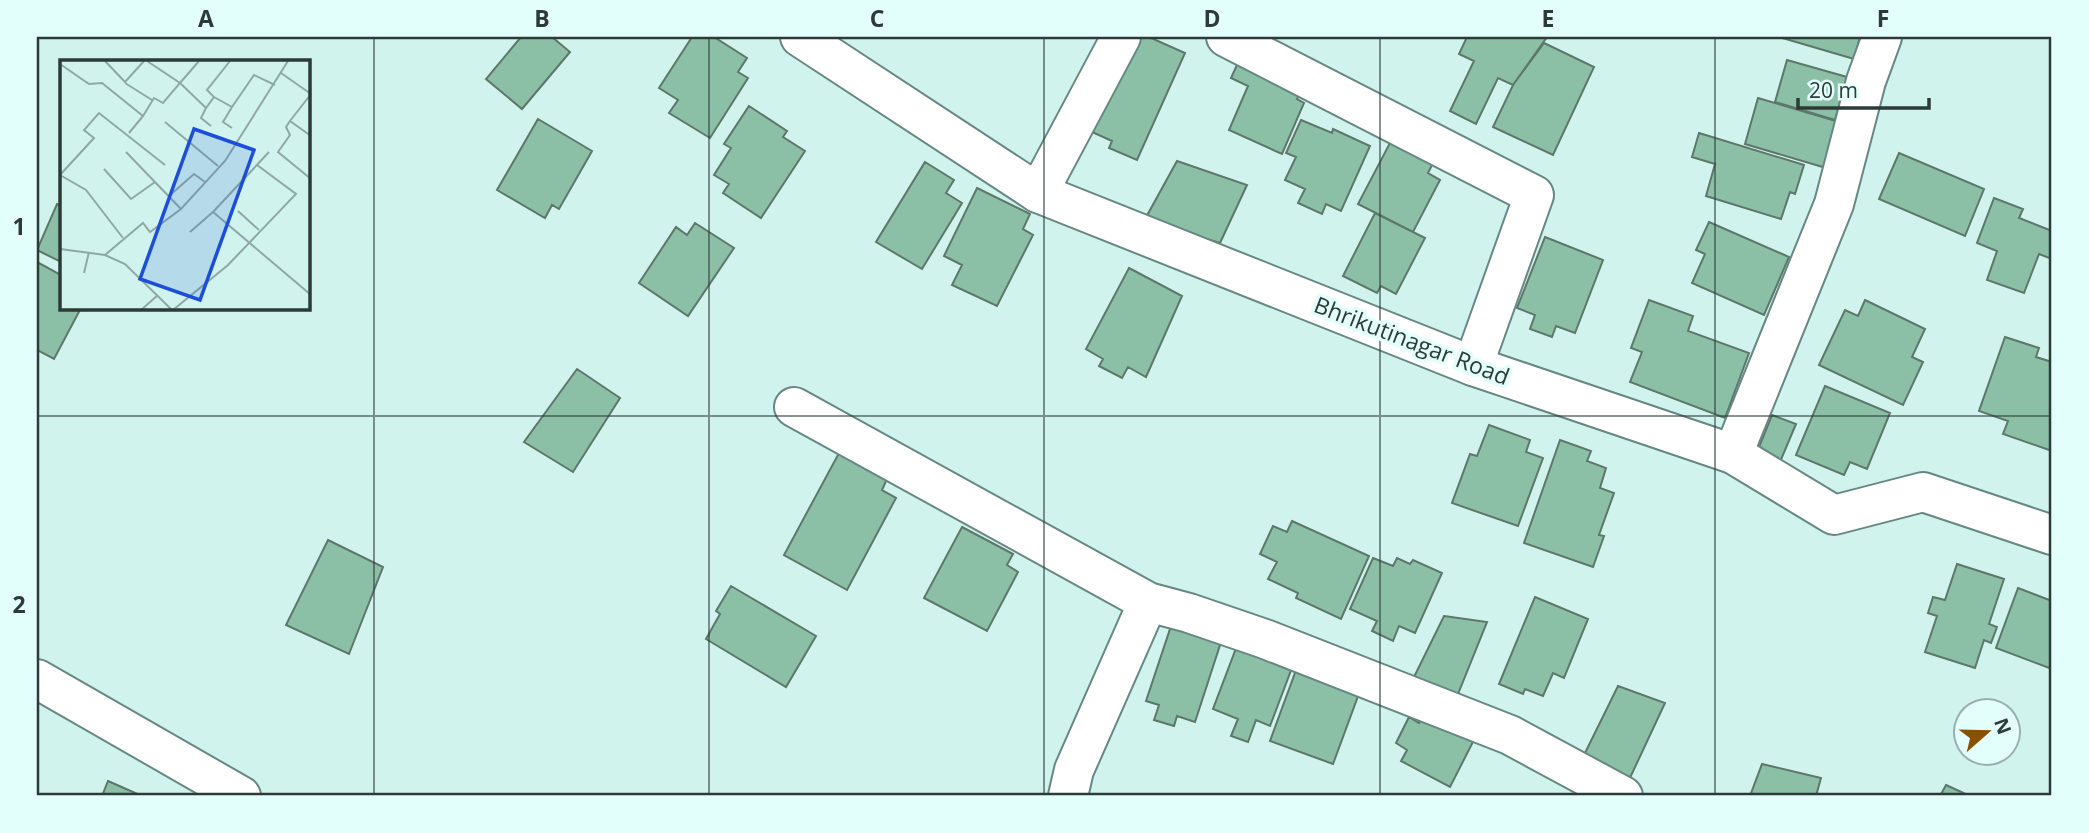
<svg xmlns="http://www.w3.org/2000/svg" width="2089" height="833" viewBox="0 0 2089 833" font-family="'Open Sans',sans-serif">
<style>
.building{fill:#8bc0a6;stroke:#5d776a;stroke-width:2}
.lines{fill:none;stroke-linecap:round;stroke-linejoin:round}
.street-casing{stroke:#678783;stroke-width:42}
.secondary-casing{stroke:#678783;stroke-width:42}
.street{stroke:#fff;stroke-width:38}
.secondary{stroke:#fff;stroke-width:38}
.grid{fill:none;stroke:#2c3a38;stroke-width:2;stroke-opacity:0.55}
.labels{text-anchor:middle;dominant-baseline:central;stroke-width:7;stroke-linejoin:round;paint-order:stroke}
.street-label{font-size:23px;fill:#2c3a38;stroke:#e3fffb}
.inset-road{fill:none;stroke:#8ea9a5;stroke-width:2}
.view{fill:#1d4ed8;fill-opacity:0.15;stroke:#1d4ed8;stroke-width:3.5}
.inset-edge{fill:none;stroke:#2c3a38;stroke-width:3.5}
.neatline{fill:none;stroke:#2c3a38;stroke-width:2.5}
.grid-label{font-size:23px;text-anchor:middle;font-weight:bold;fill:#2c3a38}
</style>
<rect width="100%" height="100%" fill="#d0f3ee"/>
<path class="building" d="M 521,37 L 552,37 L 570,52 L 522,109 L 486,79 Z
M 692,37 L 714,37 L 747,58 L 738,72 L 748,78 L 710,138 L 669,113 L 678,100 L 659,88 Z
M 1135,37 L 1149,37 L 1185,53 L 1137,160 L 1109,148 L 1112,141 L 1092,132 Z
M 1467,37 L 1547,37 L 1513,85 L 1498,78 L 1476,124 L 1450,111 L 1474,61 L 1459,54 Z
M 1779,37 L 1860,37 L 1854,59 Z
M 1544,43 L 1594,67 L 1553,155 L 1493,127 L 1513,85 Z
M 1242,54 L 1302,89 L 1297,99 L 1304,103 L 1282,154 L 1229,130 L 1248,86 L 1231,78 Z
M 1787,60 L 1847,77 L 1835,120 L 1775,102 Z
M 1758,98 L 1846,124 L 1826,168 L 1745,144 Z
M 749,106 L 787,131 L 783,137 L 805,151 L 761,218 L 723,193 L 729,184 L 714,175 L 731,148 L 724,144 Z
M 538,119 L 592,151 L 559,209 L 552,205 L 545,218 L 497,190 Z
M 1301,120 L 1332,133 L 1333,129 L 1370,146 L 1341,211 L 1326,204 L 1322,214 L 1298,203 L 1305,189 L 1285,180 L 1296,157 L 1286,153 Z
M 1699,133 L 1804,165 L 1795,194 L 1790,192 L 1781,219 L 1706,196 L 1715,164 L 1692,157 Z
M 1391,141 L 1433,163 L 1428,173 L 1440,180 L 1413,232 L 1358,204 Z
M 1899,153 L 1984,189 L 1965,236 L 1879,199 Z
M 1177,161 L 1247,185 L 1220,243 L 1144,221 Z
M 925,162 L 954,180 L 946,193 L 962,203 L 922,269 L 876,242 Z
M 977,188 L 1030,214 L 1023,229 L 1033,235 L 997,306 L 952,285 L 962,265 L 944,256 Z
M 1994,198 L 2023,209 L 2019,218 L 2052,231 L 2052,259 L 2039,254 L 2024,293 L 1987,280 L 1997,251 L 1977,243 Z
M 57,204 L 61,206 L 61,262 L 37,250 Z
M 1375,213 L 1425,238 L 1396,294 L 1381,286 L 1377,293 L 1343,276 Z
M 1709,222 L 1789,257 L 1764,315 L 1692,283 L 1705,254 L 1696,250 Z
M 695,223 L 734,248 L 688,316 L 639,283 L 676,227 L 687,235 Z
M 1545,237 L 1603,260 L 1575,333 L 1556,326 L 1552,337 L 1530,329 L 1535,315 L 1517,308 Z
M 37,262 L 61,275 L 61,308 L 81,308 L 54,359 L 37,350 Z
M 1129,268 L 1182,296 L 1146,377 L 1128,367 L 1122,378 L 1099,366 L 1103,359 L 1086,349 Z
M 1649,300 L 1693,316 L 1688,331 L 1749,353 L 1725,418 L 1630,382 L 1642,352 L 1631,348 Z
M 1865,300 L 1925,329 L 1912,357 L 1923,362 L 1903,405 L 1819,365 L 1845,310 L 1858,316 Z
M 2005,337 L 2039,348 L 2036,357 L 2052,362 L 2052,451 L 2003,434 L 2008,421 L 1979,411 Z
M 577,369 L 620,398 L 573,472 L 524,442 Z
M 1825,386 L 1890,413 L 1867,469 L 1850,462 L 1844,475 L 1796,455 Z
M 1772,415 L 1796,424 L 1780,462 L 1757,452 Z
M 1489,425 L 1530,440 L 1526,452 L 1543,458 L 1518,526 L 1452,503 L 1470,454 L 1477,456 Z
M 1560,440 L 1591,451 L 1587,461 L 1606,468 L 1600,488 L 1614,493 L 1599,535 L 1604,536 L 1593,567 L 1524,543 Z
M 839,453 L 887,479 L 882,490 L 896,498 L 847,590 L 784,555 Z
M 1292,521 L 1369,556 L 1341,619 L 1296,598 L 1298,593 L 1268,579 L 1277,562 L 1260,554 L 1273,526 L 1287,532 Z
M 962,527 L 1013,554 L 1007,565 L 1018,572 L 987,631 L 924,598 Z
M 328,540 L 383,567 L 349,654 L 286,625 Z
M 1373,558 L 1393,566 L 1397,558 L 1410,564 L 1413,560 L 1442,573 L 1415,633 L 1399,626 L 1393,641 L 1372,631 L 1377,621 L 1350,609 Z
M 1957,564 L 2004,579 L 1989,624 L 1997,627 L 1991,643 L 1984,640 L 1975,668 L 1925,652 L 1937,616 L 1928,613 L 1933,597 L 1945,600 Z
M 731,586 L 816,636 L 786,687 L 706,639 L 720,614 L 716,611 Z
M 2018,588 L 2052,601 L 2052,669 L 1996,648 Z
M 1535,597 L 1588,619 L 1564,678 L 1553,673 L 1543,696 L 1525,689 L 1523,694 L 1499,684 Z
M 1444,616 L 1487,622 L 1456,699 L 1413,679 Z
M 1173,620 L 1223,636 L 1195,722 L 1177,716 L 1174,726 L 1154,720 L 1159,705 L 1146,701 Z
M 1238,643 L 1293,665 L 1270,726 L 1256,720 L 1248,742 L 1231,736 L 1238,719 L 1213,709 Z
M 1299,662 L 1361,688 L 1333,764 L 1270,741 Z
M 1618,686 L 1665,703 L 1629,780 L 1583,757 Z
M 1427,707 L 1477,734 L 1450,787 L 1401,761 L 1407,750 L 1396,743 L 1409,717 L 1419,723 Z
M 1762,764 L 1821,778 L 1816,796 L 1750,796 Z
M 108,781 L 142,796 L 102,796 Z
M 1946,785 L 1970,796 L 1940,796 Z"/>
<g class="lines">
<g class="street-casing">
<path id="street" d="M 1226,37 L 1534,195 L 1473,366
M 1038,193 L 1121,37
M 794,407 L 1148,602
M 1733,454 L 1834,204 L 1866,81 L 1882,37
M 37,679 L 241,796
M 1068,796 L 1074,770 L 1148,602 L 1189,613 L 1265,639 L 1510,735 L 1623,796"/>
</g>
<g class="secondary-casing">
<path id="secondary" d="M 800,37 L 1038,193 L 1473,366 L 1733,454 L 1834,515 L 1923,492 L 2052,535"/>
</g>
<use href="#street" class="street"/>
<use href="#secondary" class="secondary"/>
</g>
<path class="grid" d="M 374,37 L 374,796M 709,37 L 709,796M 1044,37 L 1044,796M 1380,37 L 1380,796M 1715,37 L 1715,796M 37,416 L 2052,416"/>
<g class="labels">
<g class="street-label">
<text transform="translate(1412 340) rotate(21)">Bhrikutinagar Road</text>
</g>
</g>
<g transform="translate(60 60)">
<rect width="250" height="250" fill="#d0f3ee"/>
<path class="inset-road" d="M 45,1 L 65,22 L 84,1M 139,1 L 120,23 L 146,48 L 154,37 L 147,30 L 170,1M 0,4 L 29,24 L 42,23 L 83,56 L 94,38 L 103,43 L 120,23 L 87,1M 221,13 L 251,34M 65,23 L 92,40M 251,34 L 230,61 L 251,76M 154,37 L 172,47 L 194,15 L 215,25M 146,48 L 141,58 L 151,66M 230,61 L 226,67 L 230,75 L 218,92 L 251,119M 105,62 L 158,106M 172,68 L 163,62 L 172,47M 69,73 L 83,56M 66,92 L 121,149M 209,92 L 153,152 L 251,235M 44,109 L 71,139 L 95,122M 0,115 L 34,78 L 24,70 L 39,53 L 105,105M 0,115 L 26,130 L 63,178M 109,136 L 134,114 L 145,122M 178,151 L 199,170M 130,172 L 153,152M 0,189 L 45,195 L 65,204 L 112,250M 45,195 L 83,163 L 90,172 L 121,149 L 165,101 L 228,1M 24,213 L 29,192M 81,250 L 98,235M 113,250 L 168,205 L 236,134 L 197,105"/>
<path class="view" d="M 134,69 L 194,90 L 140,240 L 80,219 Z"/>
<rect width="250" height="250" class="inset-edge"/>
</g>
<rect width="2089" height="833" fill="none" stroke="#e3fffb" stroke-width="77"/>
<g transform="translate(1987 732) rotate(70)"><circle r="33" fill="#e3fffb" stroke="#9ab0ad" stroke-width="2"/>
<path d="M0-5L12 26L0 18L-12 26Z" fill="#885100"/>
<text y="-10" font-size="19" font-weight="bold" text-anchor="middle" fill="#2c3a38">N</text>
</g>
<path d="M1798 98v10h131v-10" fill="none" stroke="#2c3a38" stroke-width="3.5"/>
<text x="1809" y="98" font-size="21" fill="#2c3a38" stroke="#e3fffb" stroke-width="5" paint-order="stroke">20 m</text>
<rect x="38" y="38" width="2012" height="756" class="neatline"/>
<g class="grid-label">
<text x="206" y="27">A</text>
<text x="542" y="27">B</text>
<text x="877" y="27">C</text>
<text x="1212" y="27">D</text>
<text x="1548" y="27">E</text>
<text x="1883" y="27">F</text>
<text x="19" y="235">1</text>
<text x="19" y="613">2</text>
</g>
</svg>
